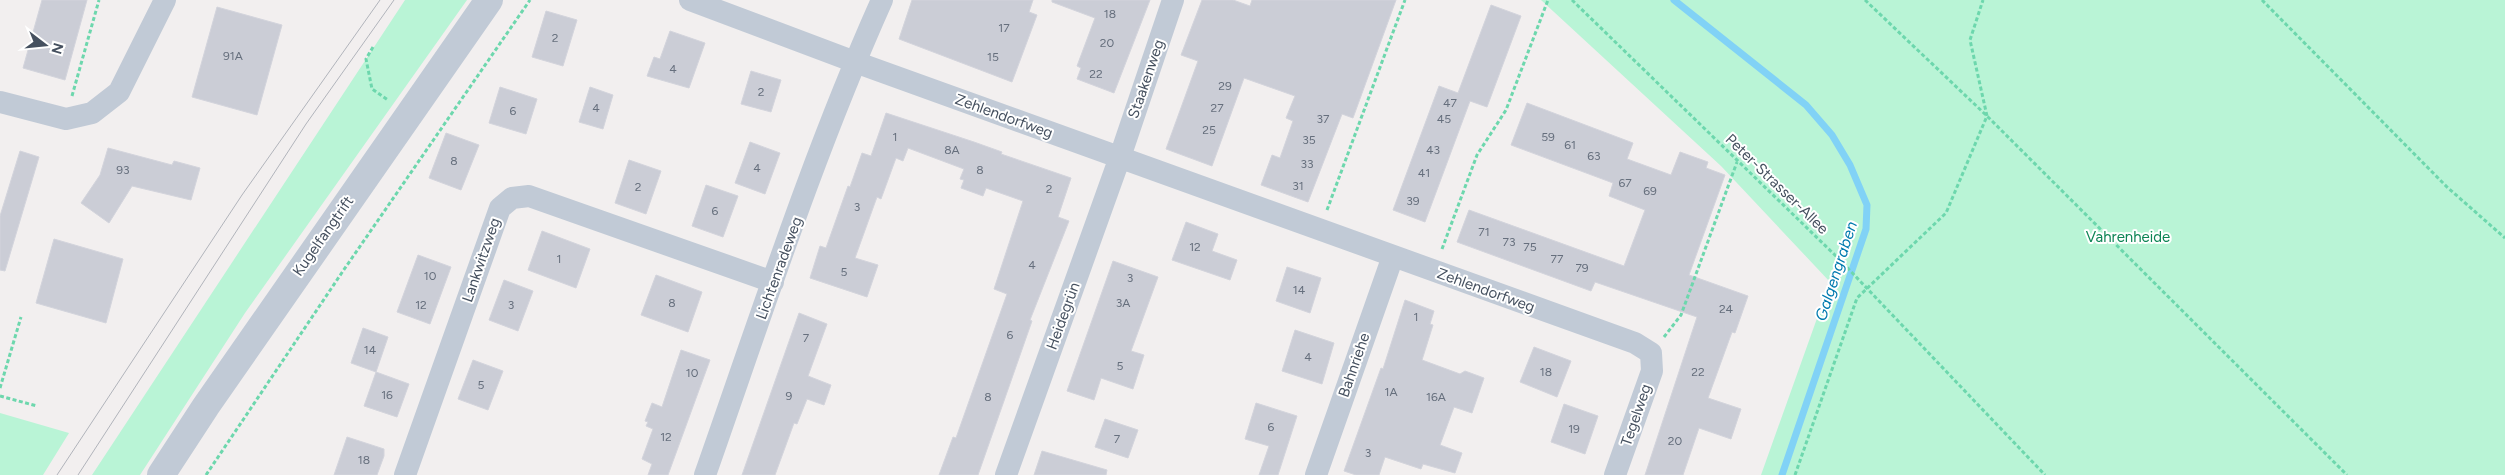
<svg xmlns="http://www.w3.org/2000/svg" width="2505" height="475" viewBox="0 0 2505 475" font-family="Figtree,sans-serif">
<style>
.green{fill:#b9f4d6}
.lines{fill:none;stroke-linecap:round;stroke-linejoin:round}
.stream{stroke:#81d2f6;stroke-width:7}
.building{fill:#cbcdd6;stroke:#d3d4dc}
.path{stroke:#6dd7ad;stroke-width:3;stroke-dasharray:4 2.5;stroke-linecap:butt}
.minor{stroke:#c1cad6;stroke-width:22}
.tertiary{stroke:#c1cad6;stroke-width:28}
.tram{stroke:#b1b4bb;stroke-width:1}
.labels{text-anchor:middle;dominant-baseline:central;stroke-width:4;stroke-linejoin:round;paint-order:stroke}
.number-label{font-size:12px;fill:#666f7d}
.street-label{font-size:15px;fill:#45505f;stroke:#fff}
.park-label{font-size:15px;fill:#0c8454;stroke:#fff}
.water-label{font-size:16px;font-style:italic;fill:#017aaf;stroke:#fff}
</style>
<rect width="100%" height="100%" fill="#f2efef"/>
<path class="green" d="M 405,0 L 467,0 L 245,313 L 140,475 L 92,475 Z
M 1541,0 L 2505,0 L 2505,475 L 1761,475 L 1830,282 L 1721,166 Z
M 0,413 L 69,433 L 43,475 L 0,475 Z"/>
<g class="lines">
<path class="stream" d="M 1674,0 L 1806,105 L 1832,135 L 1850,165 L 1867,205 L 1866,229 L 1782,475"/>
</g>
<path class="building" d="M 42,0 L 87,0 L 65,80 L 23,68 Z
M 912,0 L 1033,0 L 1029,12 L 1037,15 L 1012,82 L 899,39 Z
M 1052,0 L 1150,0 L 1114,93 L 1077,79 L 1081,68 L 1077,66 L 1095,18 L 1052,2 Z
M 1202,0 L 1233,0 L 1250,6 L 1252,0 L 1396,0 L 1353,118 L 1342,114 L 1308,202 L 1261,185 L 1272,155 L 1280,158 L 1293,121 L 1286,118 L 1295,96 L 1244,78 L 1212,166 L 1166,149 L 1198,61 L 1181,55 Z
M 1491,5 L 1521,16 L 1487,107 L 1470,101 L 1425,222 L 1393,210 L 1439,86 L 1458,93 Z
M 217,7 L 282,25 L 257,115 L 192,97 Z
M 546,11 L 577,20 L 563,66 L 532,57 Z
M 670,31 L 705,43 L 689,88 L 647,76 L 654,57 L 660,59 Z
M 751,71 L 781,80 L 771,112 L 741,104 Z
M 500,87 L 537,99 L 526,134 L 489,123 Z
M 590,87 L 613,95 L 603,129 L 579,122 Z
M 1527,103 L 1633,143 L 1627,159 L 1671,175 L 1680,152 L 1708,162 L 1706,168 L 1725,175 L 1689,275 L 1748,296 L 1735,333 L 1732,332 L 1708,398 L 1741,409 L 1731,439 L 1699,428 L 1683,475 L 1645,475 L 1697,317 L 1595,282 L 1591,291 L 1457,242 L 1469,210 L 1624,266 L 1645,210 L 1609,196 L 1613,183 L 1511,145 Z
M 886,113 L 974,142 L 1002,152 L 1001,154 L 1071,178 L 1058,217 L 1069,221 L 1030,320 L 1032,321 L 978,475 L 939,475 L 953,437 L 956,438 L 1007,294 L 994,289 L 1023,201 L 986,188 L 983,196 L 961,188 L 964,180 L 960,179 L 964,169 L 908,148 L 903,161 L 896,158 L 881,199 L 877,197 L 855,258 L 878,265 L 867,297 L 810,278 L 820,246 L 826,248 L 848,186 L 850,187 L 862,153 L 871,156 Z
M 446,133 L 479,145 L 461,190 L 429,178 Z
M 750,142 L 780,153 L 765,194 L 735,183 Z
M 108,148 L 172,165 L 174,161 L 200,168 L 191,200 L 132,186 L 109,223 L 81,203 L 100,175 Z
M 20,151 L 39,157 L 5,271 L 0,270 L 0,216 Z
M 629,160 L 661,171 L 646,214 L 615,203 Z
M 706,185 L 738,196 L 723,237 L 692,226 Z
M 1186,222 L 1218,234 L 1212,251 L 1237,260 L 1230,280 L 1172,260 Z
M 542,231 L 590,249 L 576,288 L 528,270 Z
M 54,239 L 123,259 L 106,323 L 36,303 Z
M 418,255 L 451,267 L 430,324 L 397,312 Z
M 1113,261 L 1158,277 L 1131,351 L 1144,355 L 1133,389 L 1101,378 L 1094,400 L 1067,391 Z
M 1287,267 L 1321,278 L 1310,313 L 1276,301 Z
M 656,275 L 702,292 L 688,332 L 641,315 Z
M 504,280 L 533,291 L 518,331 L 489,320 Z
M 1405,300 L 1434,311 L 1430,324 L 1433,325 L 1422,360 L 1460,374 L 1465,371 L 1484,378 L 1472,413 L 1454,407 L 1440,445 L 1462,453 L 1455,473 L 1423,464 L 1421,469 L 1385,457 L 1379,475 L 1356,475 L 1344,471 L 1381,368 L 1383,369 Z
M 799,313 L 827,324 L 808,376 L 831,385 L 824,405 L 807,399 L 797,424 L 794,423 L 775,475 L 742,475 Z
M 363,328 L 388,337 L 376,372 L 351,363 Z
M 1295,330 L 1334,343 L 1322,384 L 1282,371 Z
M 1534,347 L 1571,361 L 1557,397 L 1520,382 Z
M 681,350 L 710,360 L 668,475 L 648,475 L 652,464 L 642,459 L 653,429 L 646,426 L 648,422 L 645,421 L 652,403 L 662,407 Z
M 473,360 L 503,371 L 488,410 L 458,399 Z
M 376,372 L 409,384 L 397,417 L 364,406 Z
M 1256,403 L 1297,416 L 1278,475 L 1259,475 L 1269,446 L 1245,439 Z
M 1564,404 L 1598,416 L 1585,454 L 1551,442 Z
M 1105,419 L 1138,430 L 1128,458 L 1095,447 Z
M 347,437 L 384,449 L 384,456 L 377,475 L 334,475 Z
M 1042,451 L 1107,470 L 1106,475 L 1034,475 Z"/>
<g class="lines">
<path class="path" d="M 1572,0 L 1839,259 L 2045,475
M 1865,0 L 1987,116 L 2347,475
M 2262,0 L 2447,187 L 2505,238
M 373,47 L 366,59 L 372,89 L 388,100
M 72,96 L 99,0
M 1327,210 L 1405,0
M 1442,249 L 1477,155 L 1506,110 L 1548,0
M 1664,337 L 1681,315 L 1737,162
M 0,388 L 21,317
M 0,396 L 37,406
M 206,475 L 343,271 L 530,0
M 1795,475 L 1857,298 L 1946,213 L 1987,116 L 1970,40 L 1983,0"/>
<path class="minor" d="M 690,0 L 855,62 L 1635,343 L 1651,353 L 1652,371 L 1615,475
M 0,102 L 66,119 L 92,113 L 119,92 L 165,0
M 405,475 L 500,208 L 512,198 L 529,196 L 773,282
M 705,475 C 761,316 813,154 882,0
M 1006,475 L 1120,157 L 1173,0
M 1316,475 L 1393,256"/>
<path class="tertiary" d="M 161,475 L 206,406 L 489,0"/>
<path class="tram" d="M 57,475 L 242,195 L 380,0
M 78,475 L 306,124 L 394,0"/>
</g>
<g class="labels">
<g class="number-label">
<text x="1110" y="14">18</text>
<text x="1004" y="28">17</text>
<text x="555" y="38">2</text>
<text x="1107" y="43">20</text>
<text x="233" y="56">91A</text>
<text x="993" y="57">15</text>
<text x="673" y="69">4</text>
<text x="1096" y="74">22</text>
<text x="1225" y="86">29</text>
<text x="761" y="92">2</text>
<text x="1450" y="103">47</text>
<text x="596" y="108">4</text>
<text x="1217" y="108">27</text>
<text x="513" y="111">6</text>
<text x="1323" y="119">37</text>
<text x="1444" y="119">45</text>
<text x="1209" y="130">25</text>
<text x="895" y="137">1</text>
<text x="1548" y="137">59</text>
<text x="1309" y="140">35</text>
<text x="1570" y="145">61</text>
<text x="952" y="150">8A</text>
<text x="1433" y="150">43</text>
<text x="1594" y="156">63</text>
<text x="454" y="161">8</text>
<text x="1307" y="164">33</text>
<text x="757" y="168">4</text>
<text x="123" y="170">93</text>
<text x="980" y="170">8</text>
<text x="1424" y="173">41</text>
<text x="1625" y="183">67</text>
<text x="1298" y="186">31</text>
<text x="638" y="187">2</text>
<text x="1049" y="189">2</text>
<text x="1650" y="191">69</text>
<text x="1413" y="201">39</text>
<text x="857" y="207">3</text>
<text x="715" y="211">6</text>
<text x="1484" y="232">71</text>
<text x="1509" y="242">73</text>
<text x="1195" y="247">12</text>
<text x="1530" y="247">75</text>
<text x="559" y="259">1</text>
<text x="1557" y="259">77</text>
<text x="1032" y="265">4</text>
<text x="1582" y="268">79</text>
<text x="844" y="272">5</text>
<text x="430" y="276">10</text>
<text x="1130" y="278">3</text>
<text x="1299" y="290">14</text>
<text x="672" y="303">8</text>
<text x="1123" y="303">3A</text>
<text x="421" y="305">12</text>
<text x="511" y="305">3</text>
<text x="1726" y="309">24</text>
<text x="1416" y="317">1</text>
<text x="1010" y="335">6</text>
<text x="806" y="338">7</text>
<text x="370" y="350">14</text>
<text x="1308" y="357">4</text>
<text x="1120" y="366">5</text>
<text x="1546" y="372">18</text>
<text x="1698" y="372">22</text>
<text x="692" y="373">10</text>
<text x="481" y="385">5</text>
<text x="1391" y="392">1A</text>
<text x="387" y="395">16</text>
<text x="789" y="396">9</text>
<text x="988" y="397">8</text>
<text x="1436" y="397">16A</text>
<text x="1271" y="427">6</text>
<text x="1574" y="429">19</text>
<text x="666" y="437">12</text>
<text x="1117" y="439">7</text>
<text x="1675" y="441">20</text>
<text x="1368" y="453">3</text>
<text x="364" y="460">18</text>
</g>
<g class="street-label">
<text transform="translate(1146 79) rotate(-71)">Staakenweg</text>
<text transform="translate(1004 116) rotate(20)">Zehlendorfweg</text>
<text transform="translate(1777 184) rotate(44)">Peter-Strasser-Allee</text>
<text transform="translate(323 236) rotate(-55)">Kugelfangtrift</text>
<text transform="translate(481 260) rotate(-71)">Lankwitzweg</text>
<text transform="translate(779 268) rotate(-70)">Lichtenradeweg</text>
<text transform="translate(1486 290) rotate(20)">Zehlendorfweg</text>
<text transform="translate(1063 316) rotate(-70)">Heidegrün</text>
<text transform="translate(1354 365) rotate(-71)">Bahnriehe</text>
<text transform="translate(1636 415) rotate(-71)">Tegelweg</text>
</g>
<g class="park-label">
<text x="2128" y="237">Vahrenheide</text>
</g>
<g class="water-label">
<text transform="translate(1836 271) rotate(-72)">Galgengraben</text>
</g>
</g>
<g transform="translate(45 45) rotate(106)" stroke="#ffffff" stroke-width="4" paint-order="stroke">
<path d="M0-4L9 19L0 12L-9 19Z" fill="#45505f"/>
<text y="-8" font-size="14" font-weight="bold" text-anchor="middle" fill="#45505f">N</text>
</g>
</svg>
